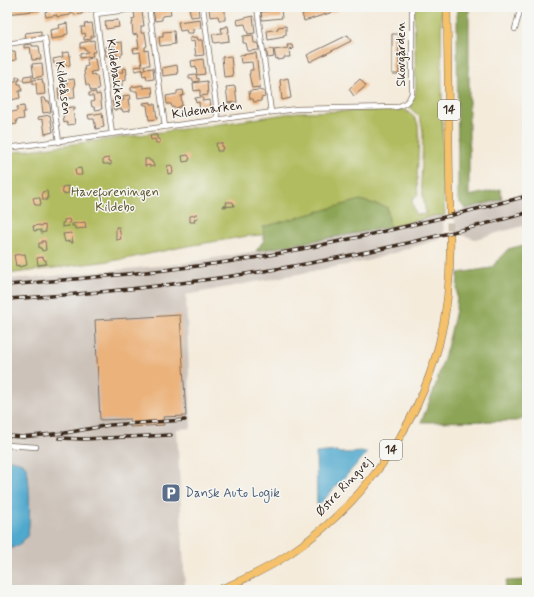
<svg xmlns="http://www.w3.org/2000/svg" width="534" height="597" viewBox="0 0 534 597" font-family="Mynerve,sans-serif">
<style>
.industrial{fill:#ccc2b9}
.green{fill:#b0bc5e;stroke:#76733e}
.forest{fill:#8ca455;stroke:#64673a}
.water{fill:#4fa8cd;stroke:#456976}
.building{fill:#ebb27c}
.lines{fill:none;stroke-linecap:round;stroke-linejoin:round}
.primary-tunnel{stroke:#cfc4b5;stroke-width:7;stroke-dasharray:7 3.5;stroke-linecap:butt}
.minor-casing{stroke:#7c6e60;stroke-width:6}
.primary-casing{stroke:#7c6e60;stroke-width:8}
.minor{stroke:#fff;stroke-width:4.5}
.primary{stroke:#f5c16b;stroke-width:7}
.rail-casing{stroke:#3b2a1e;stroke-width:3.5}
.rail{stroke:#f6f6f2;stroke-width:2;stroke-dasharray:6;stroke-linecap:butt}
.labels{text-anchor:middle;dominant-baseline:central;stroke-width:3;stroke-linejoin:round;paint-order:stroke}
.shield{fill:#f6f6f2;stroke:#73675e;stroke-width:1}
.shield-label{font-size:12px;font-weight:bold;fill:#3b2a1e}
.street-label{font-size:13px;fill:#3b2a1e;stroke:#f6f6f2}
.park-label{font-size:13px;fill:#5e5631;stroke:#f6f6f2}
.service-label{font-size:13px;fill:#4e5e75;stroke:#f6f6f2;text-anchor:start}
</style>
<rect width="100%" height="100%" fill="#f6f6f2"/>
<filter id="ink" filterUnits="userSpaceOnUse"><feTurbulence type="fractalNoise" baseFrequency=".025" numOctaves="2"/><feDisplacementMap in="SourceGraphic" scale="8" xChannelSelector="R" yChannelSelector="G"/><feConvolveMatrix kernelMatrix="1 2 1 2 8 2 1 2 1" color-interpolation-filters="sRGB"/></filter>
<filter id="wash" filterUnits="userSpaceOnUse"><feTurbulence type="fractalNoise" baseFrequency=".012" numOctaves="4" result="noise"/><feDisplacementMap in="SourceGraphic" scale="16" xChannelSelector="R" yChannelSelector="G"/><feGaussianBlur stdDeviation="0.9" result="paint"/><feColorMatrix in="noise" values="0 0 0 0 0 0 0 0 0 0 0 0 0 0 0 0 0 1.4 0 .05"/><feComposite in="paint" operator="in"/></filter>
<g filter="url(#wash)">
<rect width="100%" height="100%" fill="#f4ebdb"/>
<path class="industrial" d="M 527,192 L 527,225 L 475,239 L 456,233 L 454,213 L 465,209 Z
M 437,215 L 443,216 L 444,236 L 437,240 L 367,261 L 186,295 L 191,428 L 177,429 L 185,589 L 181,590 L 7,590 L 7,279 L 42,277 L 179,264 L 256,251 L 390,227 Z"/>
<path class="green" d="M 414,7 L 441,7 L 443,185 L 445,215 L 443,216 L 437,215 L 390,227 L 387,207 L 264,227 L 264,235 L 248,236 L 182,247 L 125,259 L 7,274 L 7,153 L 227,123 L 298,112 L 399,110 L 404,109 L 414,117 L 418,124 L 419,139 L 417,180 L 418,196 L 414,197 L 412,201 L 416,215 L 426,214 L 421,184 L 423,135 L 422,125 L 419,116 L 411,109 L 410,104 L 414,97 L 416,91 Z"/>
<path class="forest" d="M 457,7 L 469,7 L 469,196 L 500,189 L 502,199 L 465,209 L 458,200 Z
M 360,200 L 387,207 L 390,227 L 256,251 L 264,240 L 263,227 Z
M 527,244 L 527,418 L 516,421 L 421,422 L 434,390 L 447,348 L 456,310 L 458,273 L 491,268 L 508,249 Z
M 527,580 L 527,590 L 505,590 L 506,581 Z"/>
<path class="water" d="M 337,451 L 339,453 L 366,452 L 367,453 L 319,505 L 317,504 L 316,453 Z
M 10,460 C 16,461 23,462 26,467 C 30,473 31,530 27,536 C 24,542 14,548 7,550 L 7,462 Z"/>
<g id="blocks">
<path class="building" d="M 7,7 L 41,7 L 41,10 L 7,14 Z
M 63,7 L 63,9 L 66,9 L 65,7 L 69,7 L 69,8 L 74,8 L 74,7 L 92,7 L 92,11 L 82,12 L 82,14 L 74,15 L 74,13 L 70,14 L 70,15 L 57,17 L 57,15 L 46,17 L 45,12 L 48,11 L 48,9 L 52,9 L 52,11 L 56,10 L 55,8 Z
M 170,7 L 171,15 L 162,16 L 162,20 L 155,21 L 153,9 Z
M 189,7 L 198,7 L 199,16 L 191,17 Z
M 221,7 L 226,7 L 226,9 L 225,9 L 225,20 L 219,20 L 218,16 L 210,17 L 209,8 Z
M 325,7 L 343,7 L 343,9 L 304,21 L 302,14 Z
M 281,9 L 282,18 L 262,20 L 261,12 Z
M 142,11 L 144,26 L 141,26 L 141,33 L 145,33 L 147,46 L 145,47 L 145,51 L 148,50 L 150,65 L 144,65 L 145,69 L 135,71 L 134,67 L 142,66 L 140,52 L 134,53 L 133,49 L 139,48 L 137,34 L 133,35 L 132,23 L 133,23 L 132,19 L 135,18 L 134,12 Z
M 253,16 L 255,33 L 248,34 L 245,24 L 238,25 L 237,20 Z
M 200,19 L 201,28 L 193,29 L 193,33 L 187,33 L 186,30 L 180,31 L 178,22 Z
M 118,20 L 119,27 L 106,29 L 105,21 Z
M 67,23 L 68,34 L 64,35 L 64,37 L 51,39 L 50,30 L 60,28 L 59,25 Z
M 92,23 L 94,36 L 91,36 L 91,39 L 84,40 L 84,37 L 86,36 L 85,33 L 82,34 L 81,27 L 85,27 L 84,24 Z
M 226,26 L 228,26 L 229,32 L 228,32 L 229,41 L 214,43 L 212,34 L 222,33 L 221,28 L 226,27 Z
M 285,26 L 286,26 L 286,35 L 283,35 L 284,37 L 268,40 L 267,31 L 278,29 L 278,27 Z
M 41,31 L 41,36 L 26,38 L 25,33 Z
M 174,31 L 175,44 L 160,46 L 159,37 L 163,37 L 163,32 Z
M 392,34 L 399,34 L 399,74 L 392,74 Z
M 253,35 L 254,43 L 258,43 L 259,50 L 248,51 L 246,43 L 243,43 L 243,36 Z
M 348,35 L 351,41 L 310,62 L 307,55 Z
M 197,37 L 198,40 L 202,40 L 204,55 L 196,56 L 194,41 L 190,42 L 190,38 Z
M 94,40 L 95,52 L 92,52 L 93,56 L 80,58 L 80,54 L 88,52 L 87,50 L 85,50 L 85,48 L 80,48 L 80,43 Z
M 122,42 L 123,54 L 121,54 L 121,57 L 118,57 L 117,54 L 106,56 L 105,47 L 115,46 L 114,43 Z
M 32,44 L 32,46 L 39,46 L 41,59 L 32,60 L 30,47 L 24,48 L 24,45 Z
M 287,45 L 292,45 L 293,49 L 291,50 L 291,48 L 289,49 L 290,57 L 284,57 L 284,59 L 278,60 L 278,58 L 276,59 L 274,50 L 288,48 Z
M 7,48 L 10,48 L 11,52 L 15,51 L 16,60 L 7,61 Z
M 273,49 L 274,57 L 268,58 L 266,50 Z
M 69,52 L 70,56 L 69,56 L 70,65 L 57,67 L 56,63 L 54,64 L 53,59 L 63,57 L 62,53 Z
M 256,53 L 260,87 L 252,88 L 249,74 L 250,74 L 250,70 L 253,70 L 252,62 L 241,63 L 240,55 Z
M 231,56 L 233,76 L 224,77 L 222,57 Z
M 95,58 L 97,71 L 91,72 L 92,75 L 94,74 L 95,76 L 97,76 L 99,90 L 91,91 L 89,85 L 86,85 L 84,71 L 85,71 L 84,67 L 88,66 L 87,59 Z
M 203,59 L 205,74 L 197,75 L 196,66 L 192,67 L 191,61 Z
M 42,63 L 43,76 L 34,78 L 32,64 Z
M 177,65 L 178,74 L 163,76 L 162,68 Z
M 126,68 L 127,74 L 126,74 L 126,80 L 123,81 L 123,85 L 116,86 L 115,81 L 111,82 L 110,73 L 123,72 L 122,69 Z
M 153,68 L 154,79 L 147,80 L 146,75 L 143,76 L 142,70 L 145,70 L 145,69 Z
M 196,74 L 197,79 L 199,78 L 199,81 L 193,82 L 193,79 L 189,79 L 189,75 Z
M 32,75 L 32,81 L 24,82 L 24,81 L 23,81 L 24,76 Z
M 16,77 L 20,77 L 20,80 L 18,80 L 18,84 L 21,84 L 22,91 L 19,91 L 20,98 L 11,100 L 8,82 L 16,81 Z
M 288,78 L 291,98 L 282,100 L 280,80 Z
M 42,79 L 43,84 L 44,84 L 45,94 L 37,95 L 36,83 L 33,84 L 33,80 Z
M 74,79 L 75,87 L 74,87 L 75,98 L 59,99 L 58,88 L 67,87 L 67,80 Z
M 360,79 L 366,86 L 354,96 L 349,89 Z
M 207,81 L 208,95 L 200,96 L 200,90 L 194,91 L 193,83 Z
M 143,85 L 143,88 L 152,87 L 153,96 L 138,98 L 137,91 L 131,91 L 131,88 L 132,88 L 132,87 Z
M 235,86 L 237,102 L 228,103 L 226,87 Z
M 183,90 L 184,95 L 181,96 L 182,106 L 180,106 L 180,107 L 175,108 L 172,107 L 171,104 L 167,104 L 166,96 L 177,94 L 177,91 Z
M 260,90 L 261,91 L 264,91 L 265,97 L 261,98 L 261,101 L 254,102 L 253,99 L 250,99 L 249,91 Z
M 96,92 L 96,95 L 100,94 L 102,109 L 95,110 L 94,107 L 92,107 L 91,102 L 94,101 L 93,96 L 89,96 L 89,93 Z
M 130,95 L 131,99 L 128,99 L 130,111 L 123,112 L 122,109 L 114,110 L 112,101 L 124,100 L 123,96 Z
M 202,97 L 203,101 L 210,100 L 211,111 L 200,112 L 199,102 L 196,103 L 195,98 Z
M 41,98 L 45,98 L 46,101 L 49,101 L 51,112 L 43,113 Z
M 151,102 L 151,104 L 155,104 L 157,119 L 149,120 L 147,105 L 144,105 L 143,103 Z
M 24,106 L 25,112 L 23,112 L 24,119 L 16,120 L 17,124 L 11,125 L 11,121 L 8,121 L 7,113 L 17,111 L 17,107 Z
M 72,107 L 75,107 L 75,110 L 73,110 L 75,124 L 68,125 L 67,122 L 64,123 L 63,114 L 66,114 L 65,108 Z
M 102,113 L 104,127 L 96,129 L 94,119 L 89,119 L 88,115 Z
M 50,115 L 53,132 L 45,134 L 43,120 L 38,119 L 38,117 Z
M 150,135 L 157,135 L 157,139 L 160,139 L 160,143 L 156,143 L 155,139 L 151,140 Z
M 216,143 L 222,143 L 222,147 L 223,146 L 224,148 L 222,148 L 222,151 L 217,151 Z
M 188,155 L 190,159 L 189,159 L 189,161 L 183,162 L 182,156 Z
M 109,158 L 109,161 L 111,161 L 111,165 L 109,165 L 109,164 L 103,164 L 103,159 Z
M 145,159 L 149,159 L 150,161 L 152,161 L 152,163 L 153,163 L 154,166 L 150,167 L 150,165 L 145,166 Z
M 171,165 L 172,166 L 173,173 L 168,174 L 167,166 Z
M 81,168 L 82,175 L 76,175 L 75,169 Z
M 68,186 L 69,193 L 63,194 L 62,187 Z
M 47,191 L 48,198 L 46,198 L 47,200 L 43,200 L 42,192 Z
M 37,197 L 37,198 L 40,198 L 41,205 L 35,205 L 33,198 Z
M 226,202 L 233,202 L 234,206 L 223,207 L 223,206 L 227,205 Z
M 195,214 L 197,214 L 198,218 L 194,219 L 195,222 L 190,222 L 190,216 L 195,215 Z
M 69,219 L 70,223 L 68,223 L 69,226 L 62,227 L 62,223 L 64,223 L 64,220 Z
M 85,222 L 86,228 L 75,229 L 75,226 L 72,226 L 72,224 Z
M 40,225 L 40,226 L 45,225 L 46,232 L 41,233 L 41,230 L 34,231 L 33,226 Z
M 116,227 L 119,227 L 121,239 L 116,240 Z
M 71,233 L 73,243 L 71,243 L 71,241 L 65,242 L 63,234 Z
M 42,241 L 45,241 L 46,250 L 42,251 L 41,248 L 39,248 L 39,243 L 42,243 Z
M 25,254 L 27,265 L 19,267 L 19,265 L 16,266 L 14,255 Z
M 43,257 L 44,260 L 46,260 L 46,264 L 38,265 L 37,258 Z
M 180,315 L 186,416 L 163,417 L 164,425 L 130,427 L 130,419 L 100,420 L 95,320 Z"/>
</g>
</g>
<g filter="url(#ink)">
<use href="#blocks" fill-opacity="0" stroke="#7c6e60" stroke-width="1"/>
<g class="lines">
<path class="primary-tunnel" d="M 450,212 L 450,235"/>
<g class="minor-casing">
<path id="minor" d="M 203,7 L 218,120
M 257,7 L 271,112
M 515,29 L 521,7
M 7,44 L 45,38 L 59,142
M 112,134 L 96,14 L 149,7 L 165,127
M 7,148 L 296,109 L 397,107 C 405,104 409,102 412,93 L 412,7
M 7,445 L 36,447"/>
</g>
<g class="primary-casing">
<path id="primary" d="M 447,7 L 450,212
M 218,590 C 241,581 265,570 286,556 C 360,508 417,430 439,344 C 448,308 451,272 450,235"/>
</g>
<use href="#minor" class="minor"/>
<use href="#primary" class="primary"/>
<g class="rail-casing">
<path id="rail" d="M 7,285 C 89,278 172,271 253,258 C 346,242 436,220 527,196
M 7,299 C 128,292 248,277 366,252 C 420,241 473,227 527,213
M 7,436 L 25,437
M 20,437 L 65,433 L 110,425 L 185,420
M 59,438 L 83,439 L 171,435"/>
</g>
<use href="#rail" class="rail"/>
</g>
</g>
<defs>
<g id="parking-square" transform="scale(1)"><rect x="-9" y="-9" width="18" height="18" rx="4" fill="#5c6f8a" stroke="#f6f6f2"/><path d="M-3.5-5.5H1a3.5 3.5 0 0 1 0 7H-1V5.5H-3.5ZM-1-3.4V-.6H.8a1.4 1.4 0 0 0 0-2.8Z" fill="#fff"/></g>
</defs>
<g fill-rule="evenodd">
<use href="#parking-square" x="171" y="493"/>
</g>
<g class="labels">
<g class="shield">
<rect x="438" y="100" width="22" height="20" rx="3"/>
<rect x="380" y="440" width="22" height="20" rx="3"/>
</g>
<g class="shield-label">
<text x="449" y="110">14</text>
<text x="391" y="450">14</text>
</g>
<g class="street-label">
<text transform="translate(401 54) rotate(-90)">Skovgården</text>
<text transform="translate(115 73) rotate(82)">Kildebakken</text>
<text transform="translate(63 88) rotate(82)">Kildeåsen</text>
<text transform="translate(207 110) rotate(-8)">Kildemarken</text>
<text transform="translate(344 487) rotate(-47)">Østre Ringvej</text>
</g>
<g class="park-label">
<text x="115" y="192">Haveforeningen<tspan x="115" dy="15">Kildebo</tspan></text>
</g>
<g class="service-label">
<text x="185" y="493">Dansk Auto Logik</text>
</g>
</g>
<rect width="534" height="597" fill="none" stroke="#f6f6f2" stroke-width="24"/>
</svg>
